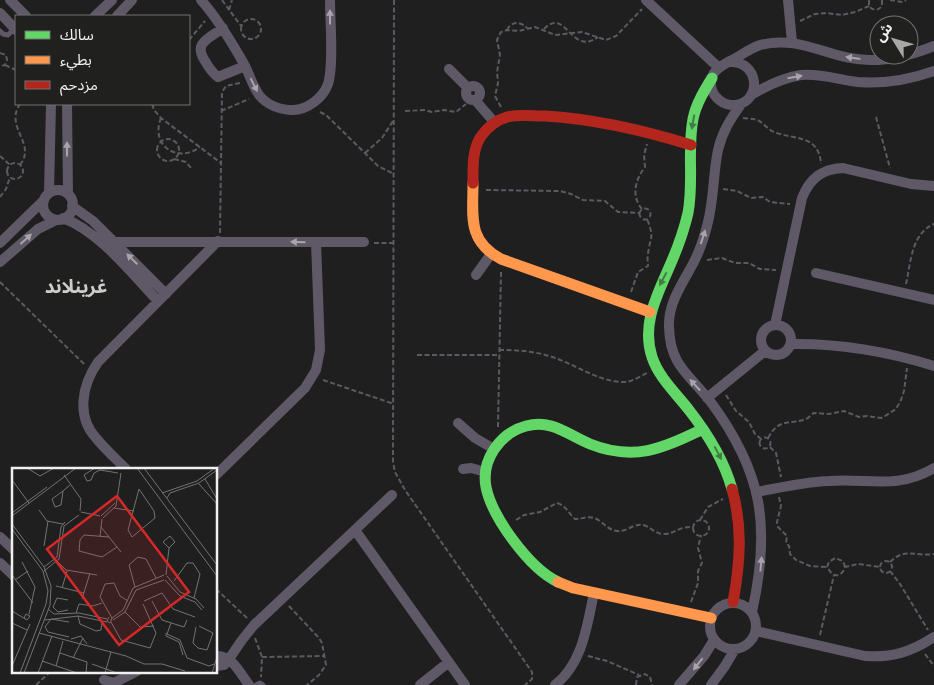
<svg xmlns="http://www.w3.org/2000/svg" width="934" height="685" viewBox="0 0 934 685" font-family="'Fira Sans Condensed','Noto Sans Arabic',sans-serif">
<style>
.lines{fill:none;stroke-linecap:round;stroke-linejoin:round}
.path{stroke:#5d5961;stroke-width:2;stroke-dasharray:5 2.5;stroke-linecap:butt}
.lane{stroke:#5f5866;stroke-width:5}
.street{stroke:#5f5866;stroke-width:10}
.fast{stroke:#63d668;stroke-width:11}
.slow{stroke:#ff974d;stroke-width:11}
.jam{stroke:#b3261e;stroke-width:11}
.oneway{fill:#a8a4aa}
.oneway2{fill:#427b43}
.labels{text-anchor:middle;dominant-baseline:central;stroke-width:5;stroke-linejoin:round;paint-order:stroke}
.district-label{font-size:19px;font-weight:bold;fill:#cccecb;stroke:#20201e}
.inset-road{fill:none;stroke:#737372;stroke-width:1}
.view{fill:#d62828;fill-opacity:0.15;stroke:#d62828;stroke-width:2.5}
.inset-edge{fill:none;stroke:#f0f0ef;stroke-width:2.5}
</style>
<rect width="100%" height="100%" fill="#1f1f1f"/>
<g class="lines">
<path class="path" d="M 222,0 L 241,26
M 394,0 L 393,462 L 395,472 L 405,490 L 532,672 L 532,679 L 525,685
M 869,0 L 869,6 C 873,11 878,11 882,6 L 882,0
M 890,0 L 902,2 L 906,0
M 229,10 L 232,0
M241 29a10 10 0 1 1 20 0a10 10 0 1 1-20 0Z
M 800,21 L 815,14 L 826,13 L 842,15 L 855,12 L 869,6
M 544,29 C 566,6 571,57 598,37
M 507,30 C 511,21 521,21 527,28
M 189,40 L 205,21
M 0,53 L 6,55 L 7,60 L 5,65 L 0,66
M 5,65 L 16,70
M 152,104 L 154,110 L 161,118 L 221,163
M 501,107 L 495,96 L 498,83 L 497,72 L 500,55 L 497,40 L 501,32 L 507,30 L 519,31 L 535,27 L 555,35 L 582,32 L 606,40 L 616,36 L 642,9
M 221,111 L 249,99
M 405,111 L 425,110 L 432,112 L 444,110 L 456,112 L 466,104
M 320,112 L 326,115 L 378,166 L 394,174
M 876,117 L 890,168
M 161,118 C 150,145 177,164 200,147
M 743,118 C 750,119 757,118 762,123 C 766,126 769,130 774,132 C 794,140 819,134 821,164
M157 150a11 11 0 1 1 22 0a11 11 0 1 1-22 0Z
M 365,153 L 382,138 L 393,121
M 0,156 L 10,165
M 174,159 L 186,162 L 191,168
M7 171a8 8 0 1 1 16 0a8 8 0 1 1-16 0Z
M 20,165 C 37,143 4,128 20,104
M 723,189 L 737,191 L 751,198 L 763,197 L 770,202 L 790,204
M 486,190 L 560,191 L 571,194 L 583,200 L 605,201 L 618,212 L 639,213
M 0,197 L 6,189 L 10,177
M639.5 214a5.5 5.5 0 1 1 11 0a5.5 5.5 0 1 1-11 0Z
M 642,209 C 631,196 635,180 645,167 L 644,155 L 647,144
M 220,233 L 222,92 L 226,86 L 240,83
M 374,243 L 394,243
M 707,260 L 722,258 L 735,263 L 749,263 L 760,269 L 776,270
M 0,282 L 84,364
M 906,284 C 911,262 911,234 934,224
M 631,292 L 638,272 L 648,266 C 648,262 647,258 648,254 C 650,236 655,239 647,219
M 499,350 C 516,350 533,351 549,356 C 574,363 599,383 626,382 C 633,381 641,376 647,373
M 417,355 L 499,355
M 323,380 L 394,404
M 726,395 L 736,411 L 749,422 L 755,434 L 761,439
M 498,427 L 501,272
M759.5 443a5.5 5.5 0 1 1 11 0a5.5 5.5 0 1 1-11 0Z
M 768,438 C 780,416 791,426 808,418 C 810,416 812,414 814,413 L 829,414 L 844,411 L 859,417 L 867,416 L 881,418 L 885,416 L 896,409 L 901,400 L 904,391 L 907,368
M 770,447 L 776,453 L 781,477
M 779,497 L 781,506 L 777,522 L 778,527 L 787,536 L 786,543 L 789,546 L 790,554 L 796,560 L 810,566 L 827,567
M 516,520 L 524,515 L 540,512 L 557,503 C 567,506 568,513 575,519 C 582,519 587,516 594,518 C 603,521 607,530 617,531 C 627,532 634,523 643,525 C 651,527 655,534 664,534 C 675,534 678,526 694,527
M 700,520 L 708,507 L 723,499
M693 528a8 8 0 1 1 16 0a8 8 0 1 1-16 0Z
M880 567a6 6 0 1 1 12 0a6 6 0 1 1-12 0Z
M 890,562 C 905,547 916,557 934,554
M 845,567 L 843,561 L 835,558 L 829,562 L 827,567 L 832,574 C 838,577 843,574 845,567 L 858,564 L 880,567
M 890,571 L 900,584 L 928,630
M 216,589 L 247,618
M 691,602 L 698,583 L 698,571 L 702,563 L 698,548 L 701,535
M 289,606 L 319,638 L 322,643 L 326,665 L 319,675 L 307,685
M 820,635 L 834,575
M 255,638 L 262,657 L 261,677
M 925,654 L 934,666
M 588,656 L 607,661 L 639,675
M 262,657 L 324,656
M 36,685 L 51,671
M 636,685 L 637,677 L 645,674 L 650,677 L 652,685"/>
<path class="lane" d="M 0,31 L 3,34 L 8,35 L 15,28
M 256,685 L 260,683 L 263,685"/>
<path class="street" d="M 10,0 L 26,16
M 201,0 C 218,19 231,41 244,64 C 249,73 252,85 259,95 C 267,105 280,110 293,110 C 307,110 323,98 328,84 C 334,65 330,22 330,0
M 646,0 L 718,67
M 788,0 L 792,42
M 0,13 L 16,30
M 95,16 L 112,0
M 117,16 L 132,0
M 223,28 C 208,39 193,43 205,61 C 209,68 212,73 218,77 L 245,66
M 729,62 C 759,60 763,101 736,105 C 724,106 713,98 711,86 C 710,72 719,67 730,61 C 740,56 749,49 760,45 C 802,34 831,61 872,60 C 894,60 914,54 934,46
M 449,69 L 468,88
M466 93a7 7 0 1 1 14 0a7 7 0 1 1-14 0Z
M 751,95 C 766,86 782,78 801,75 C 821,73 839,80 858,82 C 884,84 909,80 934,71
M 475,100 L 495,123
M 742,103 C 731,118 722,132 718,150 C 713,174 714,198 708,222 C 704,239 698,256 689,271 C 679,289 668,306 669,327 C 670,366 689,374 710,401 C 763,472 771,527 752,612
M 67,104 L 68,194
M43 205a15 15 0 1 1 30 0a15 15 0 1 1-30 0Z
M 49,193 L 51,104
M 72,206 L 93,221 L 166,294
M 63,218 C 100,232 131,273 158,301
M 115,242 L 364,242
M 0,243 L 43,201
M 0,262 L 38,229 L 56,220
M 816,273 L 934,300
M 476,275 L 491,254
M761 340a15 15 0 1 1 30 0a15 15 0 1 1-30 0Z
M 775,325 L 802,198 C 810,178 822,169 843,168 L 911,184 L 934,186
M 791,344 C 838,343 890,352 934,366
M 707,398 L 765,351
M 458,423 L 475,438 L 494,449
M 126,469 C 116,459 105,449 96,438 C 76,416 82,385 98,362 L 218,241
M 463,469 L 471,468 L 486,472
M 216,475 L 305,388 L 316,370 L 320,350 L 316,242
M 757,492 C 781,487 805,482 829,481 C 869,478 897,490 934,468
M 355,530 L 465,685
M 0,537 L 14,550
M 0,563 L 14,576
M710 626a23 23 0 1 1 46 0a23 23 0 1 1-46 0Z
M 756,631 L 865,656 C 892,658 911,652 934,637
M 216,656 C 232,655 240,673 249,685
M 216,666 L 224,665 L 227,662 L 242,640 L 254,625 L 392,495
M 104,680 L 114,683 L 137,671
M 420,685 L 449,662
M 555,685 C 583,663 587,625 594,593
M 679,685 L 704,656 L 714,640
M 711,685 L 725,666 L 735,649"/>
<path class="fast" d="M 712,78 C 704,91 696,104 693,119 C 687,150 694,182 688,213 C 684,230 678,247 671,263 C 658,294 641,323 652,357 C 659,378 676,393 689,410 C 707,433 724,460 732,489
M 558,582 C 529,568 492,517 486,487 C 481,460 500,433 526,426 C 552,419 568,435 590,444 C 635,462 663,448 703,429"/>
<path class="slow" d="M 473,183 C 473,216 467,241 501,259 L 650,312
M 558,582 L 573,588 L 711,618"/>
<path class="jam" d="M 473,183 C 473,167 472,148 482,135 C 488,127 497,120 507,117 C 518,114 533,116 545,116 C 595,119 643,130 691,145
M 732,489 C 743,527 740,564 733,602"/>
</g>
<defs><path id="oneway-solid" d="M-6-.8H1V-3.2L6.5 0L1 3.2V.8H-6Z" transform="scale(1.25)"/></defs>
<g class="oneway">
<use href="#oneway-solid" transform="translate(330 17) rotate(-90)"/>
<use href="#oneway-solid" transform="translate(853 58) rotate(-172)"/>
<use href="#oneway-solid" transform="translate(795 77) rotate(-10)"/>
<use href="#oneway-solid" transform="translate(254 85) rotate(63)"/>
<use href="#oneway-solid" transform="translate(67 149) rotate(-90)"/>
<use href="#oneway-solid" transform="translate(703 237) rotate(-72)"/>
<use href="#oneway-solid" transform="translate(26 239) rotate(-42)"/>
<use href="#oneway-solid" transform="translate(298 242) rotate(-179)"/>
<use href="#oneway-solid" transform="translate(132 259) rotate(-135)"/>
<use href="#oneway-solid" transform="translate(695 385) rotate(-133)"/>
<use href="#oneway-solid" transform="translate(761 564) rotate(-85)"/>
<use href="#oneway-solid" transform="translate(698 664) rotate(128)"/>
</g>
<g class="oneway2">
<use href="#oneway-solid" transform="translate(693 122) rotate(100)"/>
<use href="#oneway-solid" transform="translate(663 279) rotate(118)"/>
<use href="#oneway-solid" transform="translate(718 453) rotate(62)"/>
</g>
<g class="labels">
<g class="district-label">
<text x="76" y="286">غرينلاند</text>
</g>
</g>
<g transform="translate(12 468)">
<rect width="205" height="205" fill="#1f1f1f"/>
<path class="inset-road" d="M 15,0 L 28,8 L 42,0M 83,0 L 72,7 L 75,13 L 79,12 L 82,5 L 88,2 L 106,5M 125,0 L 205,108M 132,0 L 205,97M 52,7 L 69,31 L 68,43M 193,11 L 205,31M 0,12 L 17,35M 187,16 L 205,36M 127,21 L 142,43 L 143,50 L 120,69 L 116,62 ZM 51,23 L 40,31 L 43,39 L 49,37 L 51,23 L 58,17M 150,25 L 185,13 L 203,0M 155,30 L 158,25 L 187,15 L 205,2M 102,40 L 122,43M 27,42 L 35,53 L 51,56M 69,44 L 88,48M 0,45 L 35,19M 0,48 L 64,0M 89,48 L 103,35M 91,50 L 104,38 L 109,5M 0,56 L 32,99 L 39,118 L 38,137 L 12,205M 89,59 L 109,84M 0,61 L 31,103 L 36,123 L 34,136 L 8,205M 88,68 L 90,51M 97,69 L 72,67 L 68,72 L 67,83 L 90,89 L 105,79M 32,78 L 36,53M 45,93 L 54,102 L 85,107M 10,94 L 23,119 L 17,146M 32,99 L 45,89 L 49,59 L 53,54M 32,103 L 47,91 L 52,58 L 67,47M 0,107 L 21,135M 154,107 L 157,80 L 163,74 L 158,68 L 151,74 L 157,80M 155,108 L 168,124 L 184,131 L 192,140M 3,112 L 16,103M 153,112 L 168,128 L 183,134 L 190,142M 162,113 L 175,95 L 181,95 L 188,106 L 182,130M 44,118 L 72,125M 123,119 L 117,97 L 126,89 L 134,91 L 144,110M 50,120 L 55,103M 70,131 L 78,105M 56,132 L 45,130 L 41,139 L 46,144 L 56,142M 132,133 L 150,125 L 161,141 L 183,149M 140,133 L 150,152 L 172,159 L 175,152M 36,141 L 42,146 L 67,145 L 95,151M 0,143 L 15,152 L 18,148 L 14,146 L 12,150M 113,144 L 128,159 L 142,158M 64,145 L 67,136 L 81,138 L 90,135M 66,148 L 68,156 L 84,163 L 89,162 L 90,154M 97,149 L 95,153 L 98,155 L 100,150 L 88,129 L 93,116 L 102,115 L 108,128 L 116,133M 100,150 L 111,142 L 121,120 L 152,107M 33,152 L 66,148 L 95,154M 101,152 L 113,144 L 124,122 L 152,112M 99,154 L 109,172 L 138,180 L 144,165 L 131,136M 0,155 L 15,162M 159,155 L 155,166 L 168,172 L 175,190 L 197,198 L 202,196M 184,159 L 181,175 L 186,180 L 195,182 L 201,165 L 187,158M 27,165 L 114,188 L 132,196 L 150,196 L 173,203M 154,165 L 154,168 L 167,174 L 171,187M 57,169 L 36,164 L 33,159 L 39,151 L 57,154M 59,171 L 69,168 L 75,176M 48,185 L 75,194 L 74,205M 61,190 L 71,170M 30,193 L 65,205M 80,196 L 105,205M 0,198 L 18,156M 44,198 L 51,173M 26,205 L 40,168M 93,205 L 99,184M 200,205 L 205,189"/>
<path class="view" d="M 105,28 L 177,124 L 107,177 L 35,81 Z"/>
<rect width="205" height="205" class="inset-edge"/>
</g>
<rect x="15" y="15" width="175" height="90" fill="#20201e" stroke="#737372"/>
<rect x="25" y="31" width="25" height="8" fill="#63d668" stroke="#737372"/>
<text x="60" y="40" font-size="15" fill="#f0f0ef">سالك</text>
<rect x="25" y="56" width="25" height="8" fill="#ff974d" stroke="#737372"/>
<text x="60" y="65" font-size="15" fill="#f0f0ef">بطيء</text>
<rect x="25" y="81" width="25" height="8" fill="#b3261e" stroke="#737372"/>
<text x="60" y="90" font-size="15" fill="#f0f0ef">مزدحم</text>
<g transform="translate(894 40) rotate(307)"><circle r="24" fill="#20201e" stroke="#737372"/>
<path d="M0-4L9 19L0 12L-9 19Z" fill="#a7a7a6"/>
<text y="-8" font-size="14" font-weight="bold" text-anchor="middle" fill="#f0f0ef">ش</text>
</g>
</svg>
